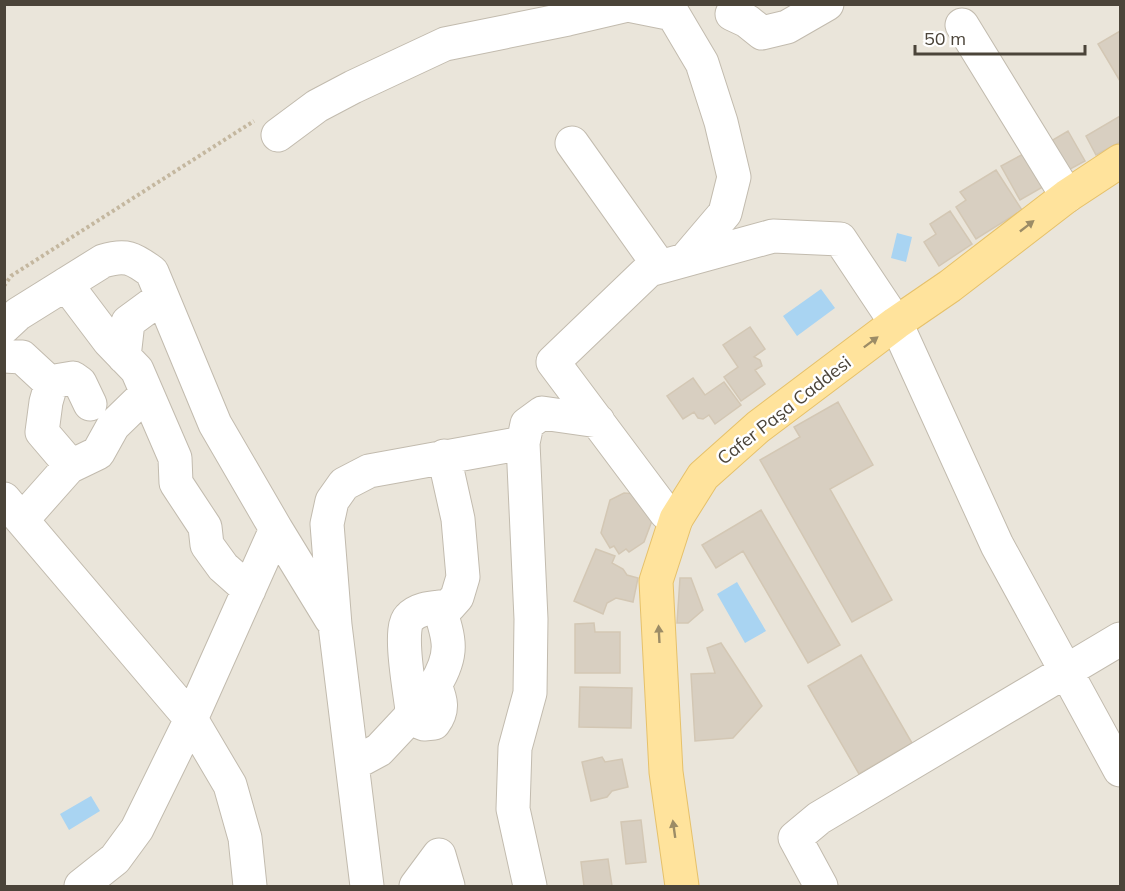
<svg xmlns="http://www.w3.org/2000/svg" width="1125" height="891" viewBox="0 0 1125 891" font-family="Mulish,sans-serif">
<style>
.residential{fill:#eae5da}
.water{fill:#a9d4f2}
.building{fill:#d8cfc1;stroke:#d3c7b4;stroke-width:1.5}
.lines{fill:none;stroke-linecap:round;stroke-linejoin:round}
.minor-casing{stroke:#c2bbae;stroke-width:35}
.major-casing{stroke:#e6c16a;stroke-width:35}
.path{stroke:#c4b79f;stroke-width:4;stroke-dasharray:3 3;stroke-linecap:butt}
.minor{stroke:#fff;stroke-width:33}
.major{stroke:#ffe39c;stroke-width:33}
.oneway{fill:#9c8c66}
.labels{text-anchor:middle;dominant-baseline:central;stroke-width:5;stroke-linejoin:round;paint-order:stroke}
.street-label{font-size:18px;fill:#4b4439;stroke:#fff}
</style>
<rect width="100%" height="100%" fill="#f6f3ec"/>
<path class="residential" d="M 5,5 L 1120,5 L 1120,886 L 5,886 Z"/>
<path class="water" d="M 897,233 L 912,237 L 906,262 L 891,258 Z
M 821,289 L 835,308 L 797,336 L 783,316 Z
M 737,582 L 766,631 L 745,643 L 717,594 Z
M 91,796 L 100,811 L 69,830 L 60,814 Z"/>
<path class="building" d="M 1120,31 L 1120,81 L 1098,44 Z
M 1120,116 L 1120,142 L 1096,155 L 1086,136 Z
M 1068,131 L 1085,161 L 1063,173 L 1046,144 Z
M 1029,151 L 1048,184 L 1020,200 L 1001,166 Z
M 996,170 L 1022,210 L 976,239 L 956,207 L 966,200 L 960,192 Z
M 950,211 L 972,244 L 939,266 L 924,242 L 936,234 L 930,224 Z
M 750,327 L 765,349 L 754,357 L 760,360 L 762,366 L 755,370 L 765,384 L 741,401 L 724,377 L 738,367 L 723,345 Z
M 693,378 L 705,395 L 724,382 L 741,405 L 715,424 L 709,415 L 703,419 L 698,418 L 694,412 L 683,419 L 667,396 Z
M 838,402 L 873,465 L 830,489 L 892,600 L 852,622 L 760,460 L 800,437 L 794,427 Z
M 624,493 L 637,494 L 653,518 L 644,542 L 629,552 L 626,549 L 619,554 L 614,546 L 610,548 L 601,533 L 610,500 Z
M 761,510 L 840,645 L 808,663 L 743,551 L 716,568 L 702,545 Z
M 596,549 L 615,556 L 612,563 L 623,569 L 627,575 L 638,578 L 633,602 L 616,598 L 607,603 L 603,614 L 574,601 Z
M 680,578 L 691,578 L 703,610 L 688,623 L 677,623 Z
M 594,623 L 595,632 L 620,632 L 620,673 L 575,673 L 575,624 Z
M 721,643 L 762,706 L 733,738 L 695,741 L 691,674 L 715,673 L 707,648 Z
M 861,655 L 912,743 L 859,774 L 808,686 Z
M 580,687 L 632,688 L 631,728 L 579,727 Z
M 602,757 L 605,762 L 622,759 L 628,787 L 612,791 L 607,797 L 591,801 L 582,762 Z
M 641,820 L 646,862 L 626,864 L 621,822 Z
M 608,859 L 612,886 L 584,886 L 581,862 Z"/>
<g class="lines">
<g class="minor-casing">
<path id="minor" d="M 732,14 L 747,21 L 762,33 L 787,27 L 827,4
M 962,25 L 1067,196
M 278,135 L 317,106 L 353,87 L 445,44 L 568,19 L 628,5 L 673,14 L 702,63 L 721,122 L 734,177 L 725,213 L 685,260
M 572,143 L 660,267
M 66,284 L 109,341 L 137,370 L 175,458 L 176,483 L 205,527 L 207,545 L 223,567 L 249,590
M 4,327 L 18,314 L 103,261 C 126,254 133,258 152,272 L 215,424 L 276,529
M 4,356 L 22,357 L 49,382 L 73,378 L 80,383 L 90,404
M 124,357 L 128,322 L 162,297
M 52,381 L 46,402 L 42,432 L 71,466
M 4,499 L 191,719 L 230,785 L 245,838 L 250,886
M 676,519 L 666,513 L 553,362 L 649,270 L 773,236 L 840,239 L 896,323 L 997,545 L 1120,770
M 22,520 L 69,467 L 98,453 L 113,426 L 147,393
M 409,718 L 424,724 L 434,723 C 444,710 441,700 435,685 C 454,654 450,640 439,607
M 353,764 L 379,750 L 409,718 L 412,710 C 410,692 398,629 409,618 C 419,607 435,608 449,606 L 457,597 L 463,577 L 458,519 L 444,456
M 81,886 L 115,859 L 137,829 L 191,719 L 276,529 L 331,619
M 367,886 L 335,625 L 327,524 L 332,501 L 344,484 L 369,471 L 523,443
M 416,886 L 439,855 L 448,886
M 530,886 L 513,809 L 515,748 L 530,693 L 531,619 L 523,443 L 527,424 L 542,413 L 598,421
M 821,886 L 795,838 L 819,818 L 1120,639"/>
</g>
<g class="major-casing">
<path id="major" d="M 682,886 L 666,772 L 656,581 L 676,519 L 703,476 L 758,427 L 896,323 L 950,286 L 1067,196 L 1120,161"/>
</g>
<path class="path" d="M 4,286 L 11,276 L 254,121"/>
<use href="#minor" class="minor"/>
<use href="#major" class="major"/>
</g>
<defs><path id="oneway-solid" d="M-6-.8H1V-3.2L6.5 0L1 3.2V.8H-6Z" transform="scale(1.5)"/></defs>
<g class="oneway">
<use href="#oneway-solid" transform="translate(1027 226) rotate(-38)"/>
<use href="#oneway-solid" transform="translate(871 342) rotate(-37)"/>
<use href="#oneway-solid" transform="translate(659 634) rotate(-93)"/>
<use href="#oneway-solid" transform="translate(674 829) rotate(-98)"/>
</g>
<g class="labels">
<g class="street-label">
<text transform="translate(784 410) rotate(-38)">Cafer Paşa Caddesi</text>
</g>
</g>
<rect width="1125" height="891" fill="none" stroke="#4b4439" stroke-width="12"/>
<path d="M915 45v9h170v-9" fill="none" stroke="#4b4439" stroke-width="3"/>
<text x="924" y="45" font-size="18" fill="#4b4439" stroke="#ffffff" stroke-width="4.5" paint-order="stroke">50 m</text>
</svg>
